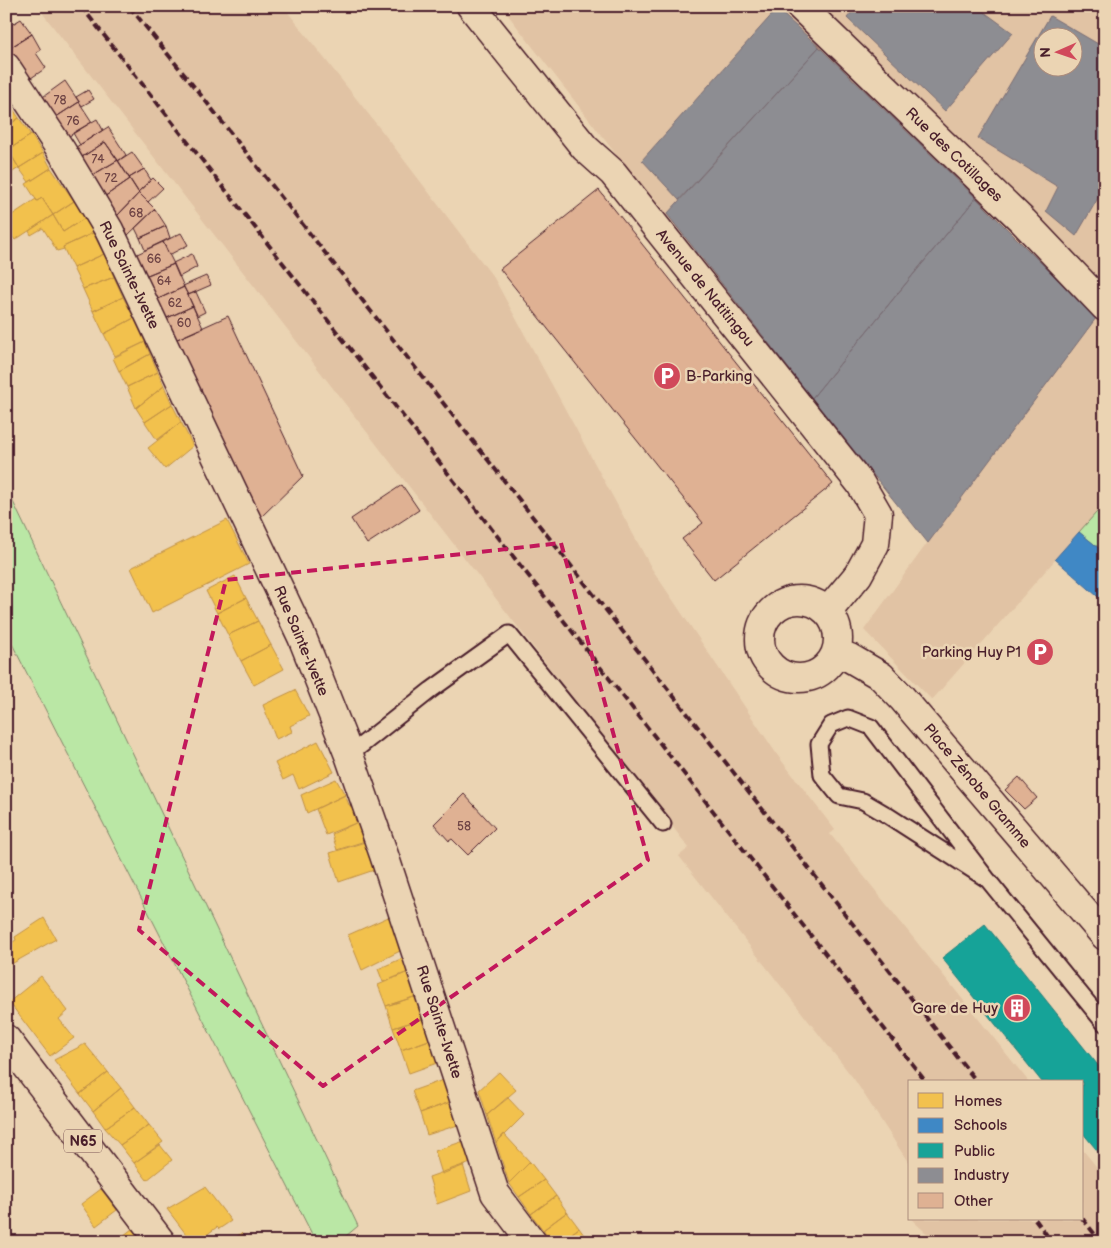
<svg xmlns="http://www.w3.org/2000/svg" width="1111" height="1248" viewBox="0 0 1111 1248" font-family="'Balsamiq Sans',sans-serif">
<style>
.built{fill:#e1c3a4;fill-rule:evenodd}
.green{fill:#bae7a5;stroke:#828368}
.homes{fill:#f2c14e;stroke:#c09044}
.schools{fill:#3f88c5;stroke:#426897}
.public{fill:#17a398;stroke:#267b77}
.industry{fill:#8d8d92;stroke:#796c73;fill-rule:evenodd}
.building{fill:#dfb193;stroke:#4a1f2b}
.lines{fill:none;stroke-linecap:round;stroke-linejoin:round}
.service-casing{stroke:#4a1f2b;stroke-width:19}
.minor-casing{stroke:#4a1f2b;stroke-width:31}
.primary-casing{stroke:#4a1f2b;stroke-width:31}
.service{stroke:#ebd4b3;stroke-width:15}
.minor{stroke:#ebd4b3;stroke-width:28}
.primary{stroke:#ebd4b3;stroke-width:28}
.rail{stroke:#4a1f2b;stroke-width:4;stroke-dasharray:8 4;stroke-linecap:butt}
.marked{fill:none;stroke:#c2185b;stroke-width:4;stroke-dasharray:10 6;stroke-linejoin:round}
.labels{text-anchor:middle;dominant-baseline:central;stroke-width:5;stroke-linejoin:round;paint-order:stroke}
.number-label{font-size:12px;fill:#6f4445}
.shield{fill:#ebd4b3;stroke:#7a5554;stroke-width:1}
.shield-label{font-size:14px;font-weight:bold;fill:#4a1f2b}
.street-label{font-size:15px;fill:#4a1f2b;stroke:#ebd4b3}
.poi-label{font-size:15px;fill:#4a1f2b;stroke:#ebd4b3;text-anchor:end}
</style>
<rect width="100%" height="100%" fill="#ebd4b3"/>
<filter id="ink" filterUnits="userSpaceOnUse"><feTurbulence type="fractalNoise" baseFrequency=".02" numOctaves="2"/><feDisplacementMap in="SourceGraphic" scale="10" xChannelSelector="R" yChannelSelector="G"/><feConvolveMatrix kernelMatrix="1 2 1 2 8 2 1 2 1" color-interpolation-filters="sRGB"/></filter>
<g filter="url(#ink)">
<path class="built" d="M 37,6 L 283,6 L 385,135 L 494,278 L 652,569 L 778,756 L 835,830 L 830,834 L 1029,1082 L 910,1082 L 910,1165 L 854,1079 L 679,856 L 689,848 Z
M 501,6 L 1105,6 L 1105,503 L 932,700 L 864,630 L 928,542 L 663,215 ZM 1044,38 L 1074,38 L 1074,68 L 1044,68 Z
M 1082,1149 L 1105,1177 L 1105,1242 L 936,1242 L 911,1219 L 1082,1219 Z"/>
<path class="green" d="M 6,487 L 358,1226 L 339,1242 L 316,1242 L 6,632 Z
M 1105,503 L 1105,553 L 1079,532 Z"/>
<path class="homes" d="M 6,98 L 11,106 L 6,109 Z
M 11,106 L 19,118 L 6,127 L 6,109 Z
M 19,118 L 31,135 L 8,150 L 6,147 L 6,127 Z
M 31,135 L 43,153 L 19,168 L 8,150 Z
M 8,150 L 19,168 L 6,176 L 6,152 Z
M 43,153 L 51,168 L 29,182 L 19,168 Z
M 51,168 L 74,201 L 53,215 L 42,198 L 37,201 L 26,184 Z
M 42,198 L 53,215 L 15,240 L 6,228 L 6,219 L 36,199 L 37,201 Z
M 74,201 L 85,218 L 63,232 L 53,215 Z
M 53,215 L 63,232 L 85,218 L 93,233 L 63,247 L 64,249 L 57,251 L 43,228 L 31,235 L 29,231 Z
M 93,233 L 104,254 L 73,268 L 63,247 Z
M 104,254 L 114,277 L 83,289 L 73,268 Z
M 114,277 L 123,297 L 93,311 L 83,289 Z
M 123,297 L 134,318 L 104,334 L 93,311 Z
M 134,318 L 145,342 L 115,356 L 104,334 Z
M 145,342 L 150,354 L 119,371 L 113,358 Z
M 150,354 L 158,372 L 127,387 L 119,371 Z
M 158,372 L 164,386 L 136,408 L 127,387 Z
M 164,386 L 172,404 L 145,422 L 136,408 Z
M 172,404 L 181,422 L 157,440 L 145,422 Z
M 181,422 L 193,446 L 165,469 L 148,448 Z
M 227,520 L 249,564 L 152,613 L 131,568 Z
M 235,576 L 246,598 L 217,613 L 206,591 Z
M 246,598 L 258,621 L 228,635 L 217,613 Z
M 258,621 L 271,645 L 241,661 L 228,635 Z
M 271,645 L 284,669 L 254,685 L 241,661 Z
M 295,690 L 309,716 L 290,726 L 292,732 L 276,739 L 263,705 Z
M 318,741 L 334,772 L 299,789 L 293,775 L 283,780 L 275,763 Z
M 336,779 L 345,795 L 307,813 L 301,795 Z
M 345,795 L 349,805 L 353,805 L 358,822 L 326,835 L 316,809 Z
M 358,822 L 365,841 L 337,850 L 332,834 Z
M 368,841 L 377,869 L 339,882 L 330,853 Z
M 393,915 L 404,949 L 362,970 L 348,935 Z
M 44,918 L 56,939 L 6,967 L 6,942 L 8,945 L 16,940 L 15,937 Z
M 403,958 L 408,972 L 383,982 L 378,969 Z
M 408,972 L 417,996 L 386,1006 L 378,985 Z
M 41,976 L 68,1011 L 59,1019 L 74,1038 L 50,1056 L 9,1002 Z
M 417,996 L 425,1018 L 393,1028 L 386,1006 Z
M 425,1018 L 432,1039 L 401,1050 L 393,1028 Z
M 432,1039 L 440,1062 L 409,1073 L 401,1050 Z
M 85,1044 L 108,1072 L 80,1094 L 54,1060 Z
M 108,1072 L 121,1088 L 93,1111 L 80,1094 Z
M 499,1072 L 516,1090 L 487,1115 L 479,1090 Z
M 446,1079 L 453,1101 L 420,1113 L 412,1091 Z
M 121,1088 L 135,1107 L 105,1128 L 93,1111 Z
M 508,1098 L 524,1115 L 496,1143 L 487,1115 Z
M 453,1101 L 461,1124 L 427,1135 L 420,1113 Z
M 135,1107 L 149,1125 L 120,1145 L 105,1128 Z
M 149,1125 L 163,1142 L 134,1163 L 120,1145 Z
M 504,1134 L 530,1162 L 509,1183 L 496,1143 Z
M 467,1140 L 473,1162 L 442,1174 L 435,1151 Z
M 160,1145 L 172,1160 L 147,1180 L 134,1163 Z
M 530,1162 L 544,1180 L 519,1197 L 509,1183 Z
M 463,1165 L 471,1191 L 437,1204 L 429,1177 Z
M 544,1180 L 556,1196 L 531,1214 L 519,1197 Z
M 205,1187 L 231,1221 L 219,1229 L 217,1227 L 197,1242 L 192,1242 L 167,1209 Z
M 101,1189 L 117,1210 L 96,1226 L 81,1204 Z
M 556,1196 L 567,1212 L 543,1230 L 531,1214 Z
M 567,1212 L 579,1228 L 560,1242 L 551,1242 L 543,1230 Z
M 579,1228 L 589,1242 L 560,1242 Z
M 132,1229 L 142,1242 L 115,1242 Z
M 241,1233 L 249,1242 L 231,1242 Z"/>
<path class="schools" d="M 1079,532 L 1105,553 L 1105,603 L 1055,559 Z"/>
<path class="public" d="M 985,924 L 1105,1074 L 1105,1160 L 1082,1132 L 1082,1082 L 1042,1082 L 942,958 Z"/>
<path class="industry" d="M 857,6 L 976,6 L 1013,33 L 945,111 L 847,18 Z
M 777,9 L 819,47 L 679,200 L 642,160 Z
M 1050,16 L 1105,48 L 1105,186 L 1076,236 L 1046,211 L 1058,187 L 978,138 ZM 1044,38 L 1074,38 L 1074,68 L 1044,68 Z
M 819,47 L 976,198 L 812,398 L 667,214 Z
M 976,198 L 1096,318 L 928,543 L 812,398 Z"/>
<path class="building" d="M 21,19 L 32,34 L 8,49 L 6,47 L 6,28 Z
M 32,34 L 41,50 L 36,53 L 46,68 L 28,80 L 8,49 Z
M 65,81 L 79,102 L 53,119 L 40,99 Z
M 88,90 L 94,99 L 82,106 L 76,97 Z
M 79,102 L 92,122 L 66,138 L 53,119 Z
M 97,119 L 103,130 L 80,145 L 73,133 Z
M 108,127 L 126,155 L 118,161 L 105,142 L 79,159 L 73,149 Z
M 105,142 L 118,160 L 91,176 L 79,159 Z
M 132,152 L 144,169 L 129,178 L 118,161 Z
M 118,160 L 130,179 L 104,197 L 91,176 Z
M 144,169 L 151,180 L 138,192 L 129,178 Z
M 153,178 L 163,188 L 148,202 L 138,192 Z
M 130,179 L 139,193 L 117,216 L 104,197 Z
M 599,190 L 833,484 L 714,580 L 682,539 L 703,523 L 500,269 Z
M 139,193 L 155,209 L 127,236 L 117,216 Z
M 155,209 L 166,226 L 140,238 L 135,228 Z
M 166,226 L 170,238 L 145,250 L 140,238 Z
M 181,233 L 188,245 L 169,255 L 163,242 Z
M 163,242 L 174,264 L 145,276 L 135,255 Z
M 192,254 L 197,267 L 179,277 L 173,263 Z
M 174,264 L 184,287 L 156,300 L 145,276 Z
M 206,276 L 211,285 L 188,295 L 183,286 Z
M 184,287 L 193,306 L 165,319 L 156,300 Z
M 196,292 L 205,312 L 197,316 L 188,295 Z
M 193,306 L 203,328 L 175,340 L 165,319 Z
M 228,316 L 303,476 L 259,519 L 175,340 Z
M 402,485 L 419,510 L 367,544 L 351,519 Z
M 1019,777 L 1037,798 L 1024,809 L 1005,790 Z
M 464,794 L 495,828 L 468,855 L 452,839 L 449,841 L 434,824 Z"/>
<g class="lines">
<g class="service-casing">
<path id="service" d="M 349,755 L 431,690 L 509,634 L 663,824
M 988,880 L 887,815 L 863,801 L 839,796 L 822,775 L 819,744 L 831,725 L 848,718 L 871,727 L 988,880 L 1105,1024"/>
</g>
<g class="minor-casing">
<path id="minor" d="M 471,6 L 585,148 L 613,173 L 860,483 L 878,514 L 875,544 L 858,575 L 828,611
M 800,6 L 1023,221 L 1105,307
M 6,67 L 61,150 L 109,230 L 302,637 L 349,755 L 384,855 L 495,1193 L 532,1242
M760 639a39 39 0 1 1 78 0a39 39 0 1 1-78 0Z
M 836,653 L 850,658 L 881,676 L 902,698 L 1105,936"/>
</g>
<g class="primary-casing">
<path id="primary" d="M 6,1039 L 161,1242"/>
</g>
<use href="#service" class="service"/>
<use href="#minor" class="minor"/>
<use href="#primary" class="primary"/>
<path class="rail" d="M 81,6 L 926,1082
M 129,6 L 208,104 L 977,1082
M 1082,1218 L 1101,1242
M 1035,1219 L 1052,1242"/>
</g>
</g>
<path class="marked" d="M 561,543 L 648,860 L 323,1086 L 139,930 L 226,580 Z"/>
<defs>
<g id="parking-disc" transform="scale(1.4375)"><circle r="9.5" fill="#d1495b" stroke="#ebd4b3"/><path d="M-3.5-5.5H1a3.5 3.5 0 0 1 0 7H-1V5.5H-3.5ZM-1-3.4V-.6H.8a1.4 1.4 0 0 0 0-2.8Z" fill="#fff"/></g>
<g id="building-disc" transform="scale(1.4375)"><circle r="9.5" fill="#d1495b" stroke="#ebd4b3"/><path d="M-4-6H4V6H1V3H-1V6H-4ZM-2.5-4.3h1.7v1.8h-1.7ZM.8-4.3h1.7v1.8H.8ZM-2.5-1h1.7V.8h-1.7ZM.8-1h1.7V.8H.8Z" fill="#fff"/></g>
</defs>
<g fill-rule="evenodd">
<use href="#parking-disc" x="667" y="376"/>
<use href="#parking-disc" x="1040" y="652"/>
<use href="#building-disc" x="1017" y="1008"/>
</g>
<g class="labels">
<g class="number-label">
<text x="60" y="100">78</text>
<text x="73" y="121">76</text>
<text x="98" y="159">74</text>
<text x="111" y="178">72</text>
<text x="136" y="213">68</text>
<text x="154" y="259">66</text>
<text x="164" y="281">64</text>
<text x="175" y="303">62</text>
<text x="184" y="323">60</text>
<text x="464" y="826">58</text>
</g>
<rect class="shield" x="64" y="1129.5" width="38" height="23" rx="4"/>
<g class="shield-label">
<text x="83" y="1141">N65</text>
</g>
<g class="street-label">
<text transform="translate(954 155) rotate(44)">Rue des Cotillages</text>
<text transform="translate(129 275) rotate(64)">Rue Sainte-Ivette</text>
<text transform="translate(705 288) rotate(51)">Avenue de Natitingou</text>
<text transform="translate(301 641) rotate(67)">Rue Sainte-Ivette</text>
<text transform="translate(977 786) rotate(50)">Place Zénobe Gramme</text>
<text transform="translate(439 1022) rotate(72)">Rue Sainte-Ivette</text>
</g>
<g class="poi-label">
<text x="686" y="376" text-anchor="start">B-Parking</text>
<text x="1021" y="652">Parking Huy P1</text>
<text x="998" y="1008">Gare de Huy</text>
</g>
</g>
<rect width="1111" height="1248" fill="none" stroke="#ebd4b3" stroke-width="25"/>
<rect x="12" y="12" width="1086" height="1223" fill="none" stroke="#4a1f2b" stroke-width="2" filter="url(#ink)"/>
<rect x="908" y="1080" width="175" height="140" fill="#ebd4b3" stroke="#ab8c7d"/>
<rect x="918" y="1093" width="25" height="15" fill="#f2c14e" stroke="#ab8c7d"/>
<text x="954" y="1106" font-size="15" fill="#4a1f2b">Homes</text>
<rect x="918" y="1118" width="25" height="15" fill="#3f88c5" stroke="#ab8c7d"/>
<text x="954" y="1130" font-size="15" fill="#4a1f2b">Schools</text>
<rect x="918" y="1143" width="25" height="15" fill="#17a398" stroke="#ab8c7d"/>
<text x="954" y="1156" font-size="15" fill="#4a1f2b">Public</text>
<rect x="918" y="1168" width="25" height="15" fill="#8d8d92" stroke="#ab8c7d"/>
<text x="954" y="1180" font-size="15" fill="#4a1f2b">Industry</text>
<rect x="918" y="1193" width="25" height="15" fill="#dfb193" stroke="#ab8c7d"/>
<text x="954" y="1206" font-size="15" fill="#4a1f2b">Other</text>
<g transform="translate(1058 52) rotate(268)"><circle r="24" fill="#ebd4b3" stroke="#ab8c7d"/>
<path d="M0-4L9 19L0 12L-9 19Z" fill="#d1495b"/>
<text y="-8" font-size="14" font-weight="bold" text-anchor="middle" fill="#4a1f2b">N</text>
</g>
</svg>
